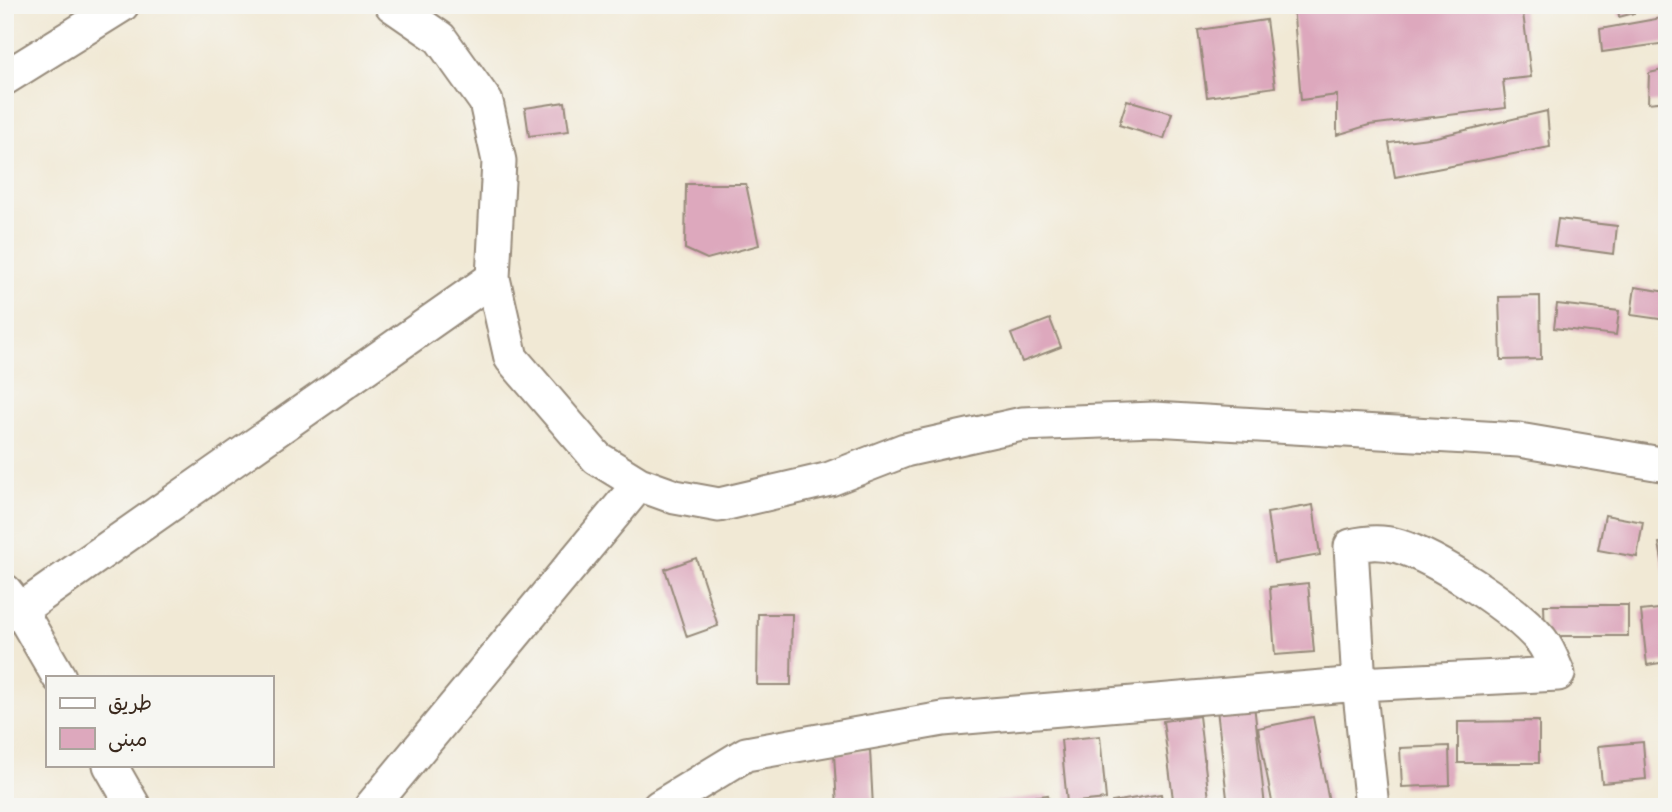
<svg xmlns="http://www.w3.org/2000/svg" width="1672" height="812" viewBox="0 0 1672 812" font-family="Sriracha,'Playpen Sans Arabic',sans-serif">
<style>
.building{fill:#dda8bd}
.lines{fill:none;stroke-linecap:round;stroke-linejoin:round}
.minor-casing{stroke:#968a7a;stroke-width:37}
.minor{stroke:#fff;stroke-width:33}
</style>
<rect width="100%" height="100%" fill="#f6f6f2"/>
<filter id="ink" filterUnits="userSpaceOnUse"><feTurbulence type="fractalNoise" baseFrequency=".0143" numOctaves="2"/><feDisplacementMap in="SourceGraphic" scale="14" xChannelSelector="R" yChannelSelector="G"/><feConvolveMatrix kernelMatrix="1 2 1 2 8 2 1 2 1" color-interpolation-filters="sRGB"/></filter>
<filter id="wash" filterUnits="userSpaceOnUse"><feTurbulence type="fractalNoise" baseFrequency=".00686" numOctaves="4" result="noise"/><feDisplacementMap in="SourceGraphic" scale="28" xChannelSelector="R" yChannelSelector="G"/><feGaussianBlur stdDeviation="1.57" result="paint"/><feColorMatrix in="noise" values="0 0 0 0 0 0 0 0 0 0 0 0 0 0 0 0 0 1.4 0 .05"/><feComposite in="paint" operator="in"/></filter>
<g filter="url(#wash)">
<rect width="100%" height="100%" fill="#f1e9d5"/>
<g id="blocks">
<path class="building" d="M 1293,5 L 1522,5 L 1531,77 L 1503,80 L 1506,108 L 1369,125 L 1337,135 L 1337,95 L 1301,100 Z
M 1618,5 L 1633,5 L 1634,13 L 1619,17 Z
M 1667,17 L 1667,43 L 1602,52 L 1600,29 Z
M 1266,20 L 1275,87 L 1207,97 L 1198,30 Z
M 1667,69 L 1667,101 L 1648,103 L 1649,73 Z
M 1127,100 L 1172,113 L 1164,139 L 1119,125 Z
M 565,102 L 569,131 L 529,136 L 525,108 Z
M 1547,111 L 1550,147 L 1395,177 L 1389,143 L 1436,137 Z
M 686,184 L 746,184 L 759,245 L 707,259 L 685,249 Z
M 1558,219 L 1617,226 L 1614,254 L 1554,246 Z
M 1635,287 L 1667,292 L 1667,320 L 1631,315 Z
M 1540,296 L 1541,359 L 1501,360 L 1499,297 Z
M 1557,304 L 1619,311 L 1616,335 L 1554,328 Z
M 1050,319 L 1061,347 L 1022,362 L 1011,334 Z
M 1313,505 L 1320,555 L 1274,563 L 1267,513 Z
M 1605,515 L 1643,522 L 1637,557 L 1598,550 Z
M 1667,542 L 1667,577 L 1665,577 L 1659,543 Z
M 696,558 L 718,626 L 687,637 L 665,569 Z
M 1308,583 L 1314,652 L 1275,655 L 1270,587 Z
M 1544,605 L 1628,605 L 1628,636 L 1545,636 Z
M 1667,608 L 1667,662 L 1647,665 L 1641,611 Z
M 758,614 L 792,614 L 791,685 L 757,685 Z
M 1254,704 L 1265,807 L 1228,807 L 1217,709 Z
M 1199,716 L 1210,807 L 1174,807 L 1163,721 Z
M 1313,717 L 1330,807 L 1273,807 L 1258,728 Z
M 1539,721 L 1539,763 L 1458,763 L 1458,722 Z
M 1100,736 L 1106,799 L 1067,803 L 1061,740 Z
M 1643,742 L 1646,779 L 1602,783 L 1598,746 Z
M 1449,746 L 1450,785 L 1402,787 L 1400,748 Z
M 870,750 L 873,807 L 837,807 L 834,753 Z
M 1161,794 L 1163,807 L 1112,807 L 1112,802 Z
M 1048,795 L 1049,807 L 995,807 L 994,802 Z"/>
</g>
</g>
<g filter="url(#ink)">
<use href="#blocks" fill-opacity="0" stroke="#968a7a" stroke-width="2"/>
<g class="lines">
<g class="minor-casing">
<path id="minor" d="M 392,5 L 440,38 L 486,102 L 499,161 L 493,278 L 511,358 L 597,458 L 639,484 L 675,497 L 719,505 L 830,479 L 905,450 L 1022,424 L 1154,419 L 1519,440 L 1667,465
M 5,78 L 122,5
M 5,591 L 20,610 L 493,278
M 20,610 L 59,677
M 110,765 L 134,807
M 371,807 L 639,484
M 659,807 L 746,754 L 943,719 L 1359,684 L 1558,674 C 1553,662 1549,650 1541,640 C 1515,609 1438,558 1398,546 C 1382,541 1367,542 1351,546 L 1359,684 L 1372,807"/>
</g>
<use href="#minor" class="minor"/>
</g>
</g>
<rect width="1672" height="812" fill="none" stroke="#f6f6f2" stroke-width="28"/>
<rect x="46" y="676" width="228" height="91" fill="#f6f6f2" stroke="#aba49d" stroke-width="2"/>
<rect x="60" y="698" width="35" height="10" fill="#ffffff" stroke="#aba49d" stroke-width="2"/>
<text x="108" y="710" font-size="21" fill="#3b2a1e">طريق</text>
<rect x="60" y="728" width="35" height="21" fill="#dda8bd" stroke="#aba49d" stroke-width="2"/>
<text x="108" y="746" font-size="21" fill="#3b2a1e">مبنى</text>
</svg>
